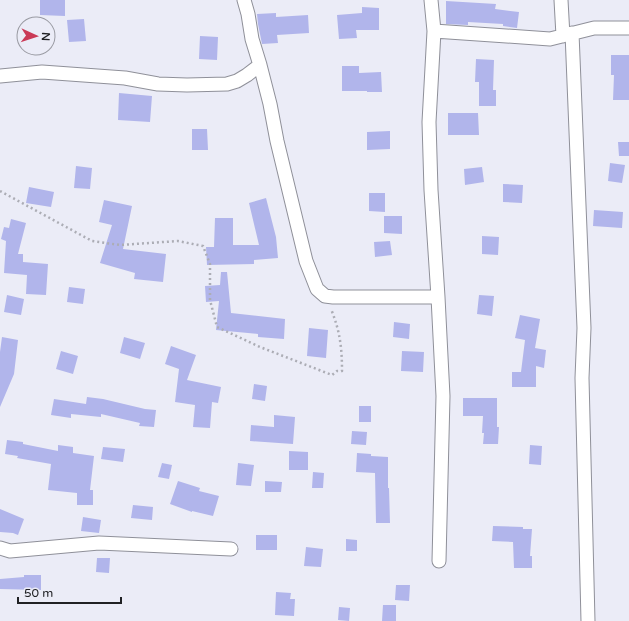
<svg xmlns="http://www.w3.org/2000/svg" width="629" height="621" viewBox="0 0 629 621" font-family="'Varela Round',sans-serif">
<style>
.building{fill:#b1b5eb}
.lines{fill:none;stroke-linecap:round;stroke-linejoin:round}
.minor-casing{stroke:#8f9099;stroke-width:15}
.path{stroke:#acadb5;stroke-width:2.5;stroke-dasharray:2 3;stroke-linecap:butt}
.minor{stroke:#fff;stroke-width:13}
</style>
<rect width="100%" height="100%" fill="#ebecf7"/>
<path class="building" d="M 40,0 L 65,0 L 65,16 L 40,15 Z
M 446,1 L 496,4 L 495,9 L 519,12 L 517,28 L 503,26 L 503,24 L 468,22 L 468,25 L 446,24 Z
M 362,7 L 379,8 L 379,30 L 356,30 L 357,38 L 339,39 L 337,15 L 362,13 Z
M 276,13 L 276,17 L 308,15 L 309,33 L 277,35 L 278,43 L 262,44 L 258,24 L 257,14 Z
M 84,19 L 86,41 L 69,42 L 67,20 Z
M 200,36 L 218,37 L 217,60 L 199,59 Z
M 611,55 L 629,55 L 629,100 L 613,100 L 614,75 L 611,75 Z
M 476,59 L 494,60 L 493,90 L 496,90 L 496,106 L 479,106 L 479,82 L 475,82 Z
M 342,66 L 359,66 L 359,73 L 381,72 L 382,92 L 367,92 L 367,91 L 342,91 Z
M 119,93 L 152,96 L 150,122 L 118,120 Z
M 448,113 L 478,113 L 479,135 L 448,135 Z
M 192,129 L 207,129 L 208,150 L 192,150 Z
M 390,131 L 390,149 L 367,150 L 367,132 Z
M 618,142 L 629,142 L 629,156 L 619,156 Z
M 610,163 L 625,165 L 622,183 L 608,181 Z
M 76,166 L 92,168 L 90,189 L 74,188 Z
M 482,167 L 484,182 L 465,185 L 464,169 Z
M 503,184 L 523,185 L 522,203 L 503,202 Z
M 29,187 L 54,192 L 51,207 L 26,203 Z
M 369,193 L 385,193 L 385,212 L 369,211 Z
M 266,198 L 276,237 L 278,258 L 254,260 L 254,264 L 207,265 L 206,247 L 214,247 L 215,218 L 233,218 L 233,245 L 259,245 L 249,203 Z
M 104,200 L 132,206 L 123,249 L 166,254 L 163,282 L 134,279 L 135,273 L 100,263 L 112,225 L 99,222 Z
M 594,210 L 623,212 L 622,228 L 593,226 Z
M 384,216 L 402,216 L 402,234 L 384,233 Z
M 11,219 L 26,223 L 18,254 L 23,254 L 23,262 L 48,264 L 46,295 L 26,294 L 27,275 L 4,273 L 6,241 L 1,239 L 4,227 L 9,228 Z
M 482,236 L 499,237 L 498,255 L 482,254 Z
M 390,241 L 392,255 L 375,257 L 374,242 Z
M 221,272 L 227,272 L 231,313 L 285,319 L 284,339 L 258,337 L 258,334 L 216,330 L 219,301 L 206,302 L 205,286 L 220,285 Z
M 69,287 L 85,289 L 83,304 L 67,302 Z
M 7,295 L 24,299 L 21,315 L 4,312 Z
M 479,295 L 494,296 L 492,316 L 477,314 Z
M 520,315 L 540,319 L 535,348 L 546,350 L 544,368 L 536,366 L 536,387 L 512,387 L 512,372 L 521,372 L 525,340 L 515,338 Z
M 394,322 L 410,324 L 409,339 L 393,337 Z
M 309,328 L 328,330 L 326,358 L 307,356 Z
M 2,337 L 18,340 L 14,374 L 0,407 L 0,352 Z
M 124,337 L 145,343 L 140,359 L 120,353 Z
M 171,346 L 196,355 L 187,380 L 221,387 L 218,403 L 212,402 L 210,428 L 193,427 L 195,405 L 175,402 L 179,369 L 165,364 Z
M 61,351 L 78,356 L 73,374 L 56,369 Z
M 402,351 L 424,352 L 423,372 L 401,371 Z
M 254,384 L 267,386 L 265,401 L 252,399 Z
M 87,397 L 103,399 L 145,409 L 156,410 L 154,427 L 139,426 L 140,423 L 101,414 L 101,417 L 71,414 L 71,418 L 51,415 L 54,399 L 86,404 Z
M 463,398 L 497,398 L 497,427 L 499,427 L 498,444 L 483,444 L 484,433 L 482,433 L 483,416 L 463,416 Z
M 359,406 L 371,406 L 371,422 L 359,422 Z
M 274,415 L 295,417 L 293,444 L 250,441 L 251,425 L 274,427 Z
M 352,431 L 367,432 L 366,445 L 351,444 Z
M 7,440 L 23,442 L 23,444 L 58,451 L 58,445 L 73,447 L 73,453 L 94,456 L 90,490 L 93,490 L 93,505 L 77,505 L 77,493 L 48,490 L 51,464 L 17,458 L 18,456 L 5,454 Z
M 530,445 L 542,446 L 541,465 L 529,464 Z
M 103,447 L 125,449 L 123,462 L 101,459 Z
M 289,451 L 308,452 L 308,470 L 289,470 Z
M 357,453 L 371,454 L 371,456 L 388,457 L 388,488 L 389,488 L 390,523 L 376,523 L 375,473 L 356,472 Z
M 162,463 L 172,465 L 169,479 L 158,477 Z
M 238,463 L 254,465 L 251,486 L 236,485 Z
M 313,472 L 324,473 L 323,488 L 312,488 Z
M 178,481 L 200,488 L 199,491 L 219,496 L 213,516 L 192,511 L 192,512 L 170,504 Z
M 265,481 L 282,482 L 281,492 L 265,492 Z
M 133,505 L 153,507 L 152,520 L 131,518 Z
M 0,509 L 24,519 L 18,535 L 13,533 L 0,532 Z
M 83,517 L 101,520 L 99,533 L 81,531 Z
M 493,526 L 523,527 L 523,529 L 532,529 L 530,556 L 532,556 L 532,568 L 514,568 L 513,542 L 492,541 Z
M 256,535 L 277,535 L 277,550 L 256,550 Z
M 346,539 L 357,540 L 357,551 L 346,551 Z
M 306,547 L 323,549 L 321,567 L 304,566 Z
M 97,558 L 110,558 L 109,573 L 96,572 Z
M 24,575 L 41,575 L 41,590 L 0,589 L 0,579 L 24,577 Z
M 396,585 L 410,585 L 409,601 L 395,600 Z
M 276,592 L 291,593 L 290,599 L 295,599 L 294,616 L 275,615 Z
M 383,605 L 396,605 L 396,621 L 382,621 Z
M 339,607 L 350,608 L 349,621 L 338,620 Z"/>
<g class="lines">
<g class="minor-casing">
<path id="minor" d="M 244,0 L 248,14 L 252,39 L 260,65 L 270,104 L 277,141 L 306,261 L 317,289 L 325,296 L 333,297 L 438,297
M 431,0 L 434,31 L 429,122 L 431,190 L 438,297 L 443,396 L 439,561
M 561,0 L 563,36
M 434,31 L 550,39 L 594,28 L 629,28
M 572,33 L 584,328 L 582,378 L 588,621
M 0,76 L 42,72 L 125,78 L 158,84 L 187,85 L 227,84 L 237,81 L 247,75 L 260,65
M 0,548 L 10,551 L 99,543 L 231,549"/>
</g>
<path class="path" d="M 0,191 L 92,241 L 120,245 L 178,241 L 203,246 L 210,264 L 210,300 L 217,327 L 260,347 L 332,375 L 337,371 L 342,371 C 342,348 340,331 331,309"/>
<use href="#minor" class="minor"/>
</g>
<g transform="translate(36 36) rotate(93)"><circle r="19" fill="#ebecf7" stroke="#9a9ba3"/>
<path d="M0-3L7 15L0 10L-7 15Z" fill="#ca3a57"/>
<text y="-6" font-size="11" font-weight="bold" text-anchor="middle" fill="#202124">N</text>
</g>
<path d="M18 597v6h103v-6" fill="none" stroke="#202124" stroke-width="2"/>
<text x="24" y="597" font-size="12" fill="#202124" stroke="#ebecf7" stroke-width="3" paint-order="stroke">50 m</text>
</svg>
